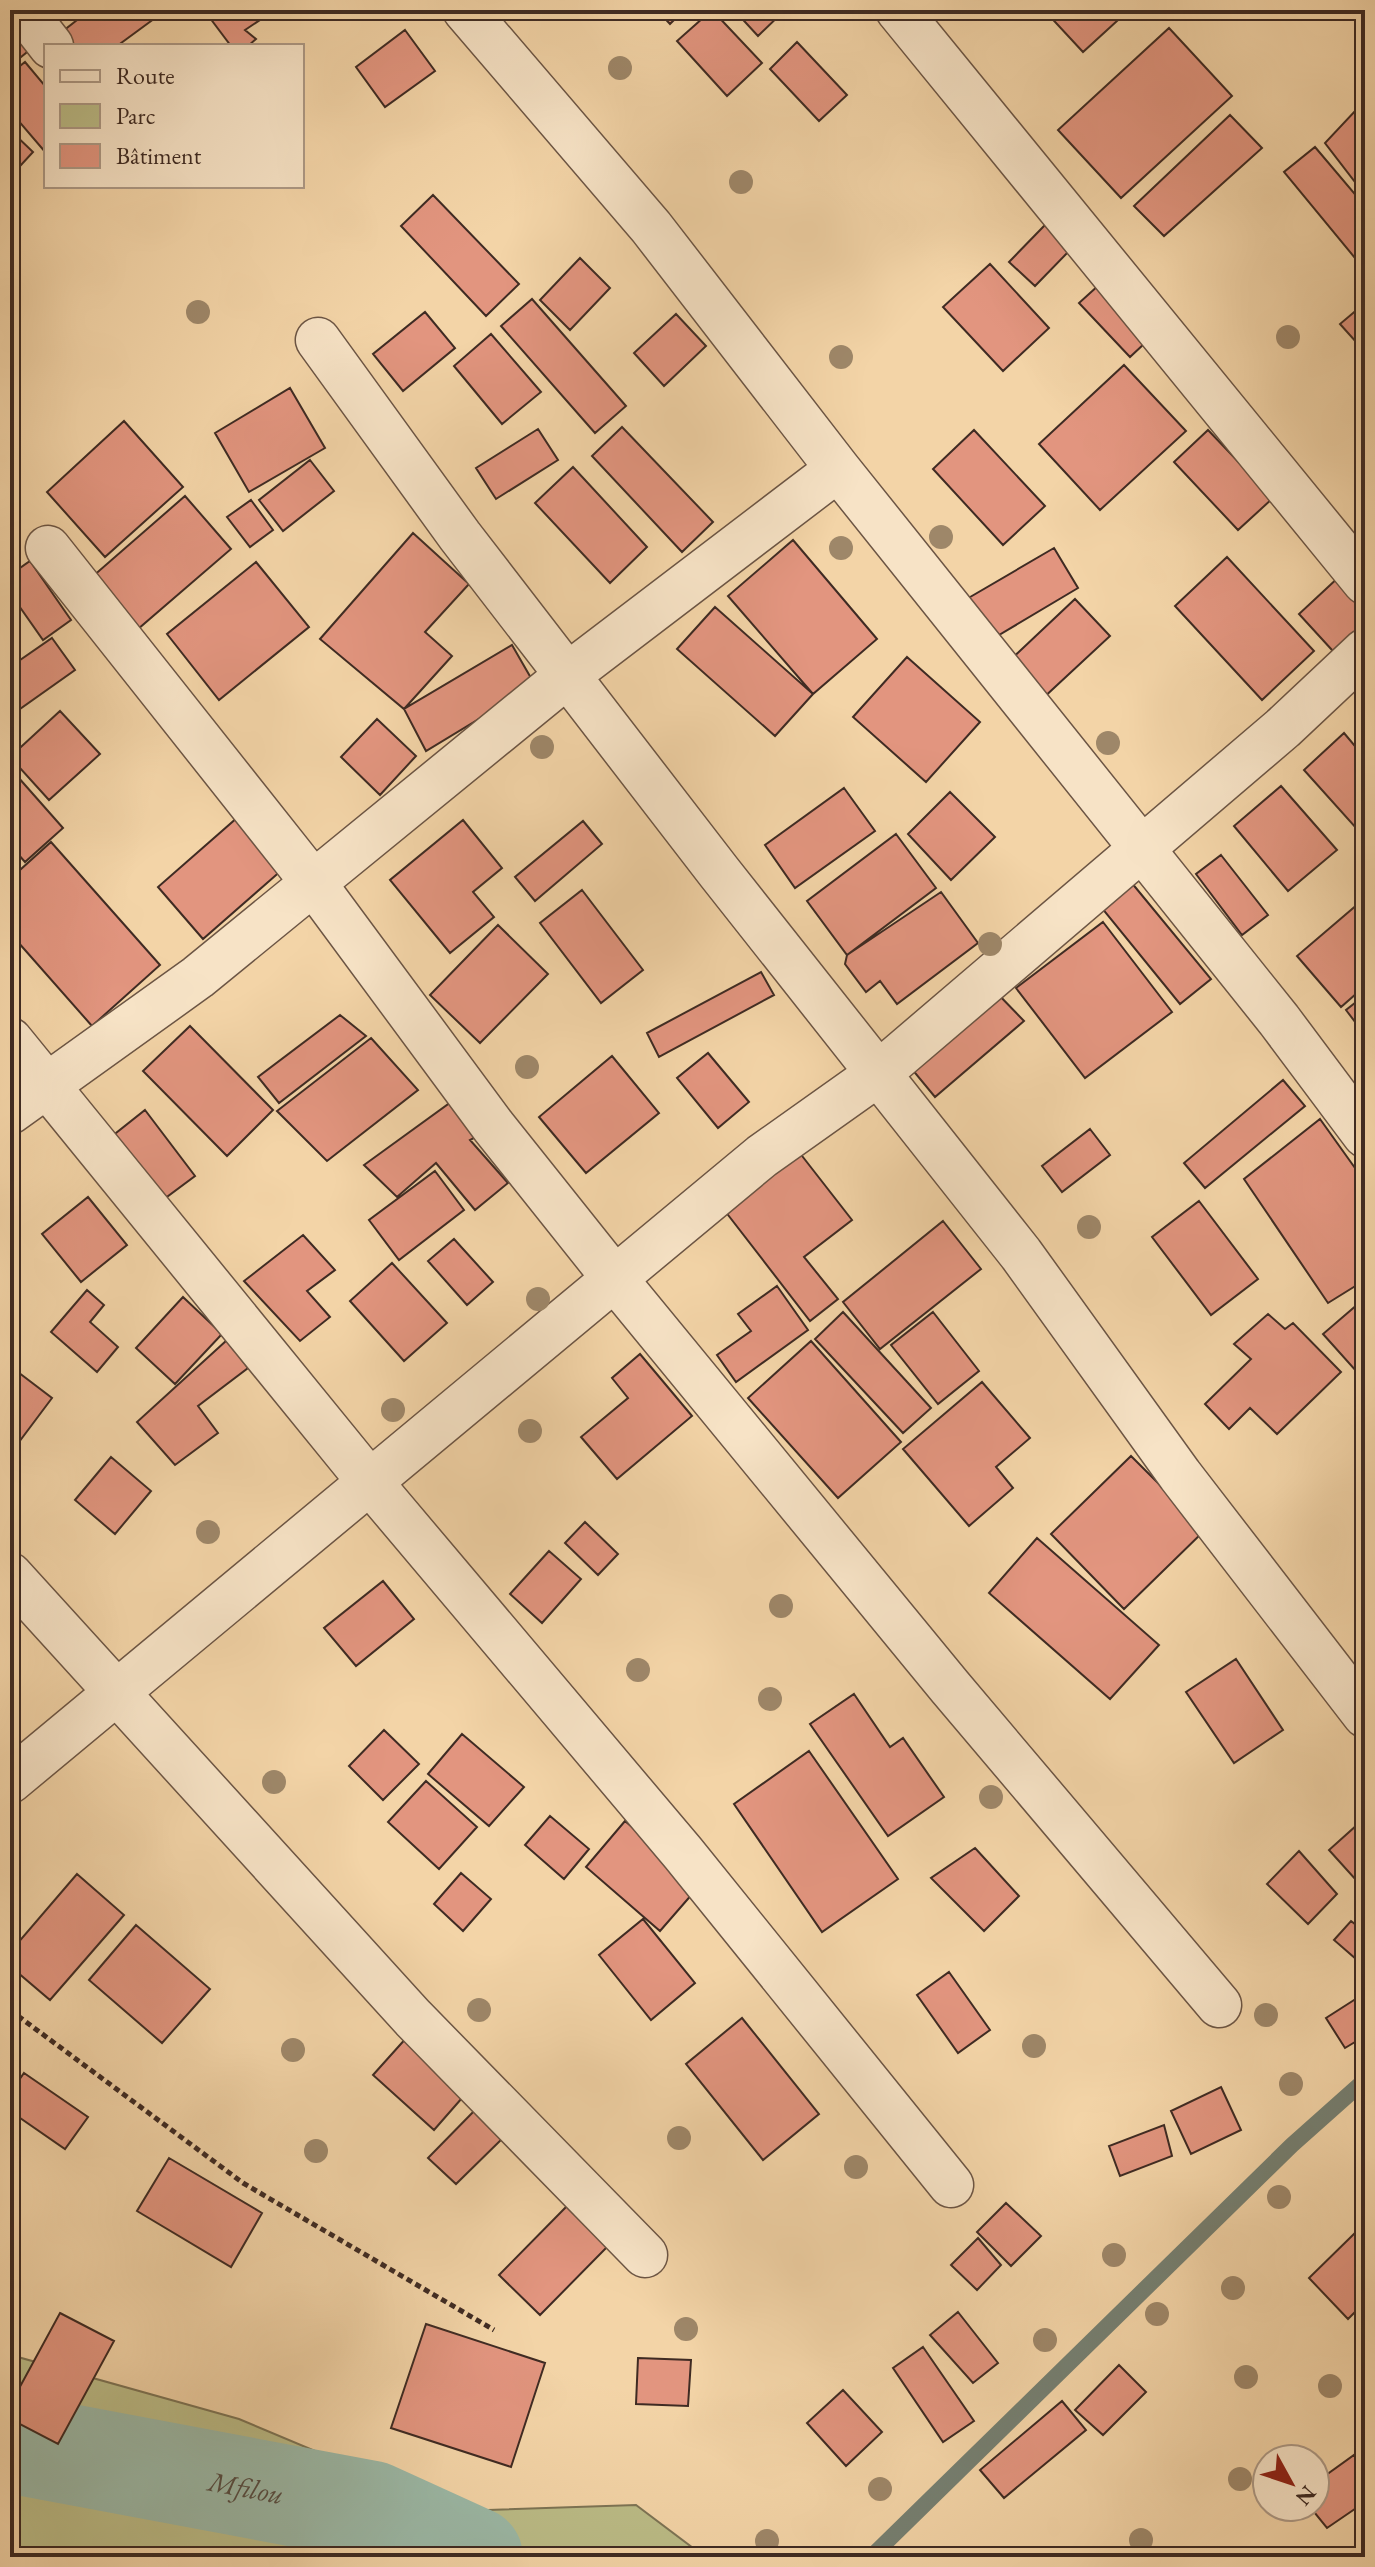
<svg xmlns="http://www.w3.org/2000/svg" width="1375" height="2567" viewBox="0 0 1375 2567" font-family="'EB Garamond',serif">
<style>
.green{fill:#bbbc87;stroke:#7d7455;stroke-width:2}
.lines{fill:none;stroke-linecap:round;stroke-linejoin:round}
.stream{stroke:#768072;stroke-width:16}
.river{stroke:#9bb8a6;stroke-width:100}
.building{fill:#e2957f;stroke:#3f2b23;stroke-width:2}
.street-casing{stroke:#6c5544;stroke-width:47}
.path{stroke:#3f2b23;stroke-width:5;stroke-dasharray:6 4;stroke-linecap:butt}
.street{stroke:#f7e3c6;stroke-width:44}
.tree{fill:#9e8769}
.labels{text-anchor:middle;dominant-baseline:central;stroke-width:7;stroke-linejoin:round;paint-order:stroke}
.water-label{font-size:28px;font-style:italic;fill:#564e44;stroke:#f7e3c6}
</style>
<rect width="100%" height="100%" fill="#f3d4a7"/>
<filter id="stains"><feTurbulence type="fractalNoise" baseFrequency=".0025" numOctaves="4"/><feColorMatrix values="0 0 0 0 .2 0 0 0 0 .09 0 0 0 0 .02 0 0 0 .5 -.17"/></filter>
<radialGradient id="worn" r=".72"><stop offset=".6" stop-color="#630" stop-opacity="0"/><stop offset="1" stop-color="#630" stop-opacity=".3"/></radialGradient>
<path class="green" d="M 10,2348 L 18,2357 L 239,2419 L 458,2511 L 636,2505 L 705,2557 L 10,2557 Z"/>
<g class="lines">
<path class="stream" d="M 871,2557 L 1292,2145 L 1365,2080"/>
<path class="river" id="s1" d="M 10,2443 L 372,2511 L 473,2557"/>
</g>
<path class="building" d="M 90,10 L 166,10 L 117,46 L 74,46 L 63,31 Z
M 204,10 L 275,10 L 245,30 L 256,39 L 248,46 L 231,46 Z
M 657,10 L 684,10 L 670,24 Z
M 712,10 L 762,63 L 727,96 L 677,41 Z
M 734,10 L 785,10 L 758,36 Z
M 1044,10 L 1129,10 L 1083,52 Z
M 10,22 L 32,48 L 10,66 Z
M 1169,28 L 1232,96 L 1121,198 L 1058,130 Z
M 405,30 L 435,71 L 385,107 L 356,67 Z
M 797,42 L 847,95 L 819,121 L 770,69 Z
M 25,62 L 46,87 L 46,153 L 10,111 L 10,74 Z
M 1356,110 L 1365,121 L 1365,195 L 1325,143 Z
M 1230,115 L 1262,148 L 1164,236 L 1134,206 Z
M 10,130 L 33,152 L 10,177 Z
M 1315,147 L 1365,206 L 1365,250 L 1355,258 L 1284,172 Z
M 433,195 L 519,284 L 486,316 L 401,226 Z
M 1045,225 L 1071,249 L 1035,286 L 1009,262 Z
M 580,258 L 610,288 L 570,330 L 540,300 Z
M 990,264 L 1049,328 L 1003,371 L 943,307 Z
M 1110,275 L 1161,328 L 1130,357 L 1079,303 Z
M 532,299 L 626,406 L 595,433 L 501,326 Z
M 1365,303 L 1365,352 L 1340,324 Z
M 425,312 L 455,348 L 403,391 L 373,354 Z
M 676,314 L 706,346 L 664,386 L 634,353 Z
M 491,334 L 541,392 L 502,424 L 454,366 Z
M 1124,365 L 1186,431 L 1100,510 L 1039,444 Z
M 290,388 L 325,448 L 249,492 L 215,433 Z
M 124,421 L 183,487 L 105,557 L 47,492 Z
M 622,427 L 713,522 L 682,552 L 592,456 Z
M 538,429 L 558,460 L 496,499 L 476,468 Z
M 974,430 L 1045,506 L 1003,545 L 933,469 Z
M 1208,430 L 1273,498 L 1238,530 L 1174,462 Z
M 310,460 L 334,491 L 283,531 L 259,500 Z
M 573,467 L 647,547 L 610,583 L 535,503 Z
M 185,496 L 231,549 L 138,629 L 92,577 Z
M 251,500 L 273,530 L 250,547 L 227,517 Z
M 413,533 L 469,584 L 425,632 L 452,656 L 404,709 L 320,639 Z
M 793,540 L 877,639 L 813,694 L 728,596 Z
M 1054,548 L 1078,588 L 989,641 L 965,600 Z
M 1227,557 L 1314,651 L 1262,700 L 1175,606 Z
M 30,561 L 71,620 L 43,640 L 10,593 L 10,575 Z
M 256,562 L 309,627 L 219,700 L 167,634 Z
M 1355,562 L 1365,573 L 1365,642 L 1343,662 L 1299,614 Z
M 1075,599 L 1110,636 L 1041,700 L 1007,663 Z
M 715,607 L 813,694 L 775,736 L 677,649 Z
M 52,638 L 75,670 L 10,716 L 10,667 Z
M 512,645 L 535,685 L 426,751 L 404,709 Z
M 907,657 L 980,722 L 926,782 L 853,717 Z
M 60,711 L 100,754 L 49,800 L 10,757 Z
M 377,719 L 416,756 L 380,795 L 341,757 Z
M 1344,733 L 1365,758 L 1365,838 L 1304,770 Z
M 10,768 L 63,828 L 25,862 L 10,845 Z
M 1281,786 L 1337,850 L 1288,891 L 1234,826 Z
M 844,788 L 875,831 L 795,888 L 765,845 Z
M 950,792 L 995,837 L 951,880 L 908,834 Z
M 238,817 L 283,869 L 203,939 L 158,887 Z
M 463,820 L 502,868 L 473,892 L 494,917 L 450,953 L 390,880 Z
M 583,821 L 602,844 L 535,901 L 515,877 Z
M 896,834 L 936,888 L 847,955 L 807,901 Z
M 51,842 L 160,965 L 92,1026 L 10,933 L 10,879 Z
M 1221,855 L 1268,915 L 1242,935 L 1196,874 Z
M 1131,882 L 1211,979 L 1180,1004 L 1101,907 Z
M 582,890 L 643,970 L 601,1003 L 540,923 Z
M 941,892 L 978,943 L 897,1004 L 880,981 L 866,992 L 845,964 L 847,955 Z
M 1365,898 L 1365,986 L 1341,1007 L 1297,956 Z
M 1103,922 L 1172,1012 L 1085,1078 L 1016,988 Z
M 498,925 L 548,974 L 480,1043 L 430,995 Z
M 761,972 L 774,995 L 659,1057 L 647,1033 Z
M 994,990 L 1024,1021 L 935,1097 L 906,1062 Z
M 1365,995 L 1365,1035 L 1346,1010 Z
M 340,1015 L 366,1036 L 279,1103 L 258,1077 Z
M 190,1026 L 273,1110 L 227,1156 L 143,1071 Z
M 371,1038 L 418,1090 L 327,1161 L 277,1111 Z
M 708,1053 L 749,1102 L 718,1128 L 677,1078 Z
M 612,1056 L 659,1113 L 586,1173 L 539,1117 Z
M 1283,1080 L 1305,1106 L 1205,1188 L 1184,1163 Z
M 458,1097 L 485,1132 L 470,1140 L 508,1183 L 475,1210 L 436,1163 L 397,1197 L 364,1165 Z
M 145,1110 L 195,1176 L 160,1202 L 111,1137 Z
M 1320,1119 L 1365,1182 L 1365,1280 L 1328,1303 L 1244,1179 Z
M 1090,1129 L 1110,1155 L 1062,1192 L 1042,1166 Z
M 799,1152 L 852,1220 L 804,1257 L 838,1299 L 810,1321 L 725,1211 Z
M 435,1171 L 464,1210 L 399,1260 L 369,1220 Z
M 88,1197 L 127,1245 L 81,1282 L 42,1234 Z
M 1199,1201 L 1258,1279 L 1211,1315 L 1152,1237 Z
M 943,1221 L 981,1269 L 880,1349 L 843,1302 Z
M 303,1235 L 335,1270 L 307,1291 L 330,1317 L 300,1341 L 244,1281 Z
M 454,1239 L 493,1282 L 467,1305 L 428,1261 Z
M 392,1263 L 447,1323 L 404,1361 L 350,1301 Z
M 777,1286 L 808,1330 L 736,1382 L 717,1355 L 751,1331 L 738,1314 Z
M 87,1290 L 104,1305 L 90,1322 L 118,1347 L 97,1372 L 51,1332 Z
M 183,1297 L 222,1334 L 175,1384 L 136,1348 Z
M 1365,1298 L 1365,1381 L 1323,1334 Z
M 843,1312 L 931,1408 L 903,1433 L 815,1339 Z
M 933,1312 L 979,1371 L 938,1404 L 891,1345 Z
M 1268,1314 L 1285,1329 L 1293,1323 L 1341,1372 L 1277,1434 L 1250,1408 L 1229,1429 L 1205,1404 L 1251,1359 L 1234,1344 Z
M 227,1340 L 248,1368 L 198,1406 L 218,1433 L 175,1465 L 137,1422 Z
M 811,1341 L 901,1442 L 838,1498 L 748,1398 Z
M 640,1354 L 692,1416 L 617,1479 L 581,1437 L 628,1398 L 612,1378 Z
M 10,1366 L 52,1398 L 10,1454 Z
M 982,1382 L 1030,1438 L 996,1467 L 1013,1488 L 969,1526 L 903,1449 Z
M 1131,1456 L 1205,1530 L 1124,1609 L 1051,1534 Z
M 111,1457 L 151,1491 L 115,1534 L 75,1500 Z
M 585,1522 L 618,1554 L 598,1575 L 565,1543 Z
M 1037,1538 L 1159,1645 L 1110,1699 L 989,1593 Z
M 549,1551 L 581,1579 L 542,1623 L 510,1594 Z
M 383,1581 L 414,1619 L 356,1666 L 324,1628 Z
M 1236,1659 L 1283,1730 L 1234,1763 L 1186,1692 Z
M 854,1694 L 890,1747 L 903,1738 L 944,1797 L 888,1836 L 810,1724 Z
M 10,1717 L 18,1730 L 10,1736 Z
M 384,1730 L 419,1764 L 383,1800 L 349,1766 Z
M 462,1734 L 524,1787 L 489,1826 L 428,1774 Z
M 809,1751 L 898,1879 L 822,1932 L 734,1804 Z
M 426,1781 L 477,1827 L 439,1869 L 388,1822 Z
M 550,1816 L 589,1849 L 564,1879 L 525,1845 Z
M 625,1821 L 700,1885 L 660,1931 L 586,1867 Z
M 1357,1825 L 1365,1833 L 1365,1890 L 1329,1850 Z
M 975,1848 L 1019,1896 L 984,1931 L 931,1878 Z
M 1299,1851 L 1337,1894 L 1308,1924 L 1267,1884 Z
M 461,1873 L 491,1899 L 463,1931 L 434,1904 Z
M 77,1874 L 124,1915 L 50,2000 L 10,1966 L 10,1952 Z
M 643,1919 L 695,1983 L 651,2020 L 599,1955 Z
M 1351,1921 L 1365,1932 L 1365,1948 L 1356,1959 L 1334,1940 Z
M 136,1925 L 210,1989 L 162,2043 L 89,1980 Z
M 949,1972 L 990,2030 L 958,2053 L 917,1995 Z
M 1365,1993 L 1365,2036 L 1345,2048 L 1326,2018 Z
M 742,2018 L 819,2114 L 763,2160 L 686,2064 Z
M 408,2036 L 469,2090 L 434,2130 L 373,2075 Z
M 24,2073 L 88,2117 L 65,2149 L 10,2111 L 10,2093 Z
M 1221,2087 L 1241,2130 L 1191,2154 L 1171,2111 Z
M 479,2106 L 507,2134 L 456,2184 L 428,2158 Z
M 1164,2125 L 1172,2156 L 1120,2176 L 1109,2146 Z
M 169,2158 L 262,2213 L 231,2267 L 137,2211 Z
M 1006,2203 L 1041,2236 L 1011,2266 L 977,2232 Z
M 568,2205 L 609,2245 L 540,2315 L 499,2275 Z
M 1357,2231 L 1365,2240 L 1365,2302 L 1348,2319 L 1309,2278 Z
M 978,2238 L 1001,2265 L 977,2290 L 951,2265 Z
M 958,2312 L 998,2363 L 973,2383 L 930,2335 Z
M 60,2313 L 114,2341 L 58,2444 L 10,2419 L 10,2405 Z
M 426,2324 L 545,2363 L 511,2467 L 391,2428 Z
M 923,2347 L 974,2421 L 943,2442 L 893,2368 Z
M 638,2358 L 691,2360 L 688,2406 L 636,2404 Z
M 1119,2365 L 1146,2392 L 1103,2435 L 1075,2410 Z
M 843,2390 L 882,2432 L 846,2466 L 807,2423 Z
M 1062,2401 L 1086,2430 L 1004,2498 L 980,2470 Z
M 1354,2455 L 1365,2471 L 1365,2502 L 1327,2528 L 1310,2507 L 1315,2507 L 1315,2483 Z"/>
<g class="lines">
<g class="street-casing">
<path id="street" d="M 23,10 L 51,46
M 465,10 L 651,227 L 838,469 L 1279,1020 L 1365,1135
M 898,10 L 1365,582
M 318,340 L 460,536 L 719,872 L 1021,1254 L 1180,1475 L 1365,1715
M 48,548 L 312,881 L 493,1126 L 615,1279 L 950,1687 L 1219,2005
M 10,1040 L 369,1481 L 683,1853 L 951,2185
M 10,1112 L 198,977 L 569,674 L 838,469
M 10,1575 L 413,2018 L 645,2255
M 10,1781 L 762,1156 L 879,1073 L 1283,728 L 1365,651"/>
</g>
<path class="path" d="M 10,2010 L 243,2183 L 494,2330"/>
<use href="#street" class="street"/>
</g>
<g class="tree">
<circle cx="620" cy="68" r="12"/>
<circle cx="741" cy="182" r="12"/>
<circle cx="198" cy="312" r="12"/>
<circle cx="1288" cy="337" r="12"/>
<circle cx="841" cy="357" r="12"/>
<circle cx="941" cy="537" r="12"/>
<circle cx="841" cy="548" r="12"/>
<circle cx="1108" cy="743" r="12"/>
<circle cx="542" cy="747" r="12"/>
<circle cx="990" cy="944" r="12"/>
<circle cx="527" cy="1067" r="12"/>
<circle cx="1089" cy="1227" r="12"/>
<circle cx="538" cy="1299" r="12"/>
<circle cx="393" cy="1410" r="12"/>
<circle cx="530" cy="1431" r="12"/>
<circle cx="208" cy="1532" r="12"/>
<circle cx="781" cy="1606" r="12"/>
<circle cx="638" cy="1670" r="12"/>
<circle cx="770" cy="1699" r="12"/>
<circle cx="274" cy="1782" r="12"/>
<circle cx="991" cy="1797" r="12"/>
<circle cx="479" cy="2010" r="12"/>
<circle cx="1266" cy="2015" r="12"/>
<circle cx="1034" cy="2046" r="12"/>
<circle cx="293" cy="2050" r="12"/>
<circle cx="1291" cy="2084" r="12"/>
<circle cx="679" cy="2138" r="12"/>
<circle cx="316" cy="2151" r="12"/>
<circle cx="856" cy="2167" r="12"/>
<circle cx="1279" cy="2197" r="12"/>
<circle cx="1114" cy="2255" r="12"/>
<circle cx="1233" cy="2288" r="12"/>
<circle cx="1157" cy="2314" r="12"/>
<circle cx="686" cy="2329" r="12"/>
<circle cx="1045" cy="2340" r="12"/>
<circle cx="1246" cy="2377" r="12"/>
<circle cx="1330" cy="2386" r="12"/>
<circle cx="1240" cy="2479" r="12"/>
<circle cx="880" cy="2489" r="12"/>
<circle cx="1141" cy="2540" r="12"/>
<circle cx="767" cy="2541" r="12"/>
</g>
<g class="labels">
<g class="water-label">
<text stroke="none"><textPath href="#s1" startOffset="240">Mfilou</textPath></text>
</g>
</g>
<rect width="1375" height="2567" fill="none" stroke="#f3d4a7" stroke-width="40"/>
<rect x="12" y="12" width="1351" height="2543" fill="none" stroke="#3f2b23" stroke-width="4"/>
<rect x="20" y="20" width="1335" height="2527" fill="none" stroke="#3f2b23" stroke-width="2"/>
<rect x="44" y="44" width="260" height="144" fill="#f7e3c6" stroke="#ad9985" stroke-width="2"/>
<rect x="60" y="70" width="40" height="12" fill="#f7e3c6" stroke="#ad9985" stroke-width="2"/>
<text x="116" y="84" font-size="24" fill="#3f2b23">Route</text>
<rect x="60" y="104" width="40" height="24" fill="#bbbc87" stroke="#ad9985" stroke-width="2"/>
<text x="116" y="124" font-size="24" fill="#3f2b23">Parc</text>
<rect x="60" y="144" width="40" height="24" fill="#e2957f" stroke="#ad9985" stroke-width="2"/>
<text x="116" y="164" font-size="24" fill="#3f2b23">Bâtiment</text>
<g transform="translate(1291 2483) rotate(130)"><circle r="38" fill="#f7e3c6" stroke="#ad9985" stroke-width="2"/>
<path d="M0-6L14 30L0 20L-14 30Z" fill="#8f2418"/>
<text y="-12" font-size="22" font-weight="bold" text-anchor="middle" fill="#3f2b23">N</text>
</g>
<rect width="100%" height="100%" filter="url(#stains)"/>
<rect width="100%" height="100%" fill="url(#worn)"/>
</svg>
